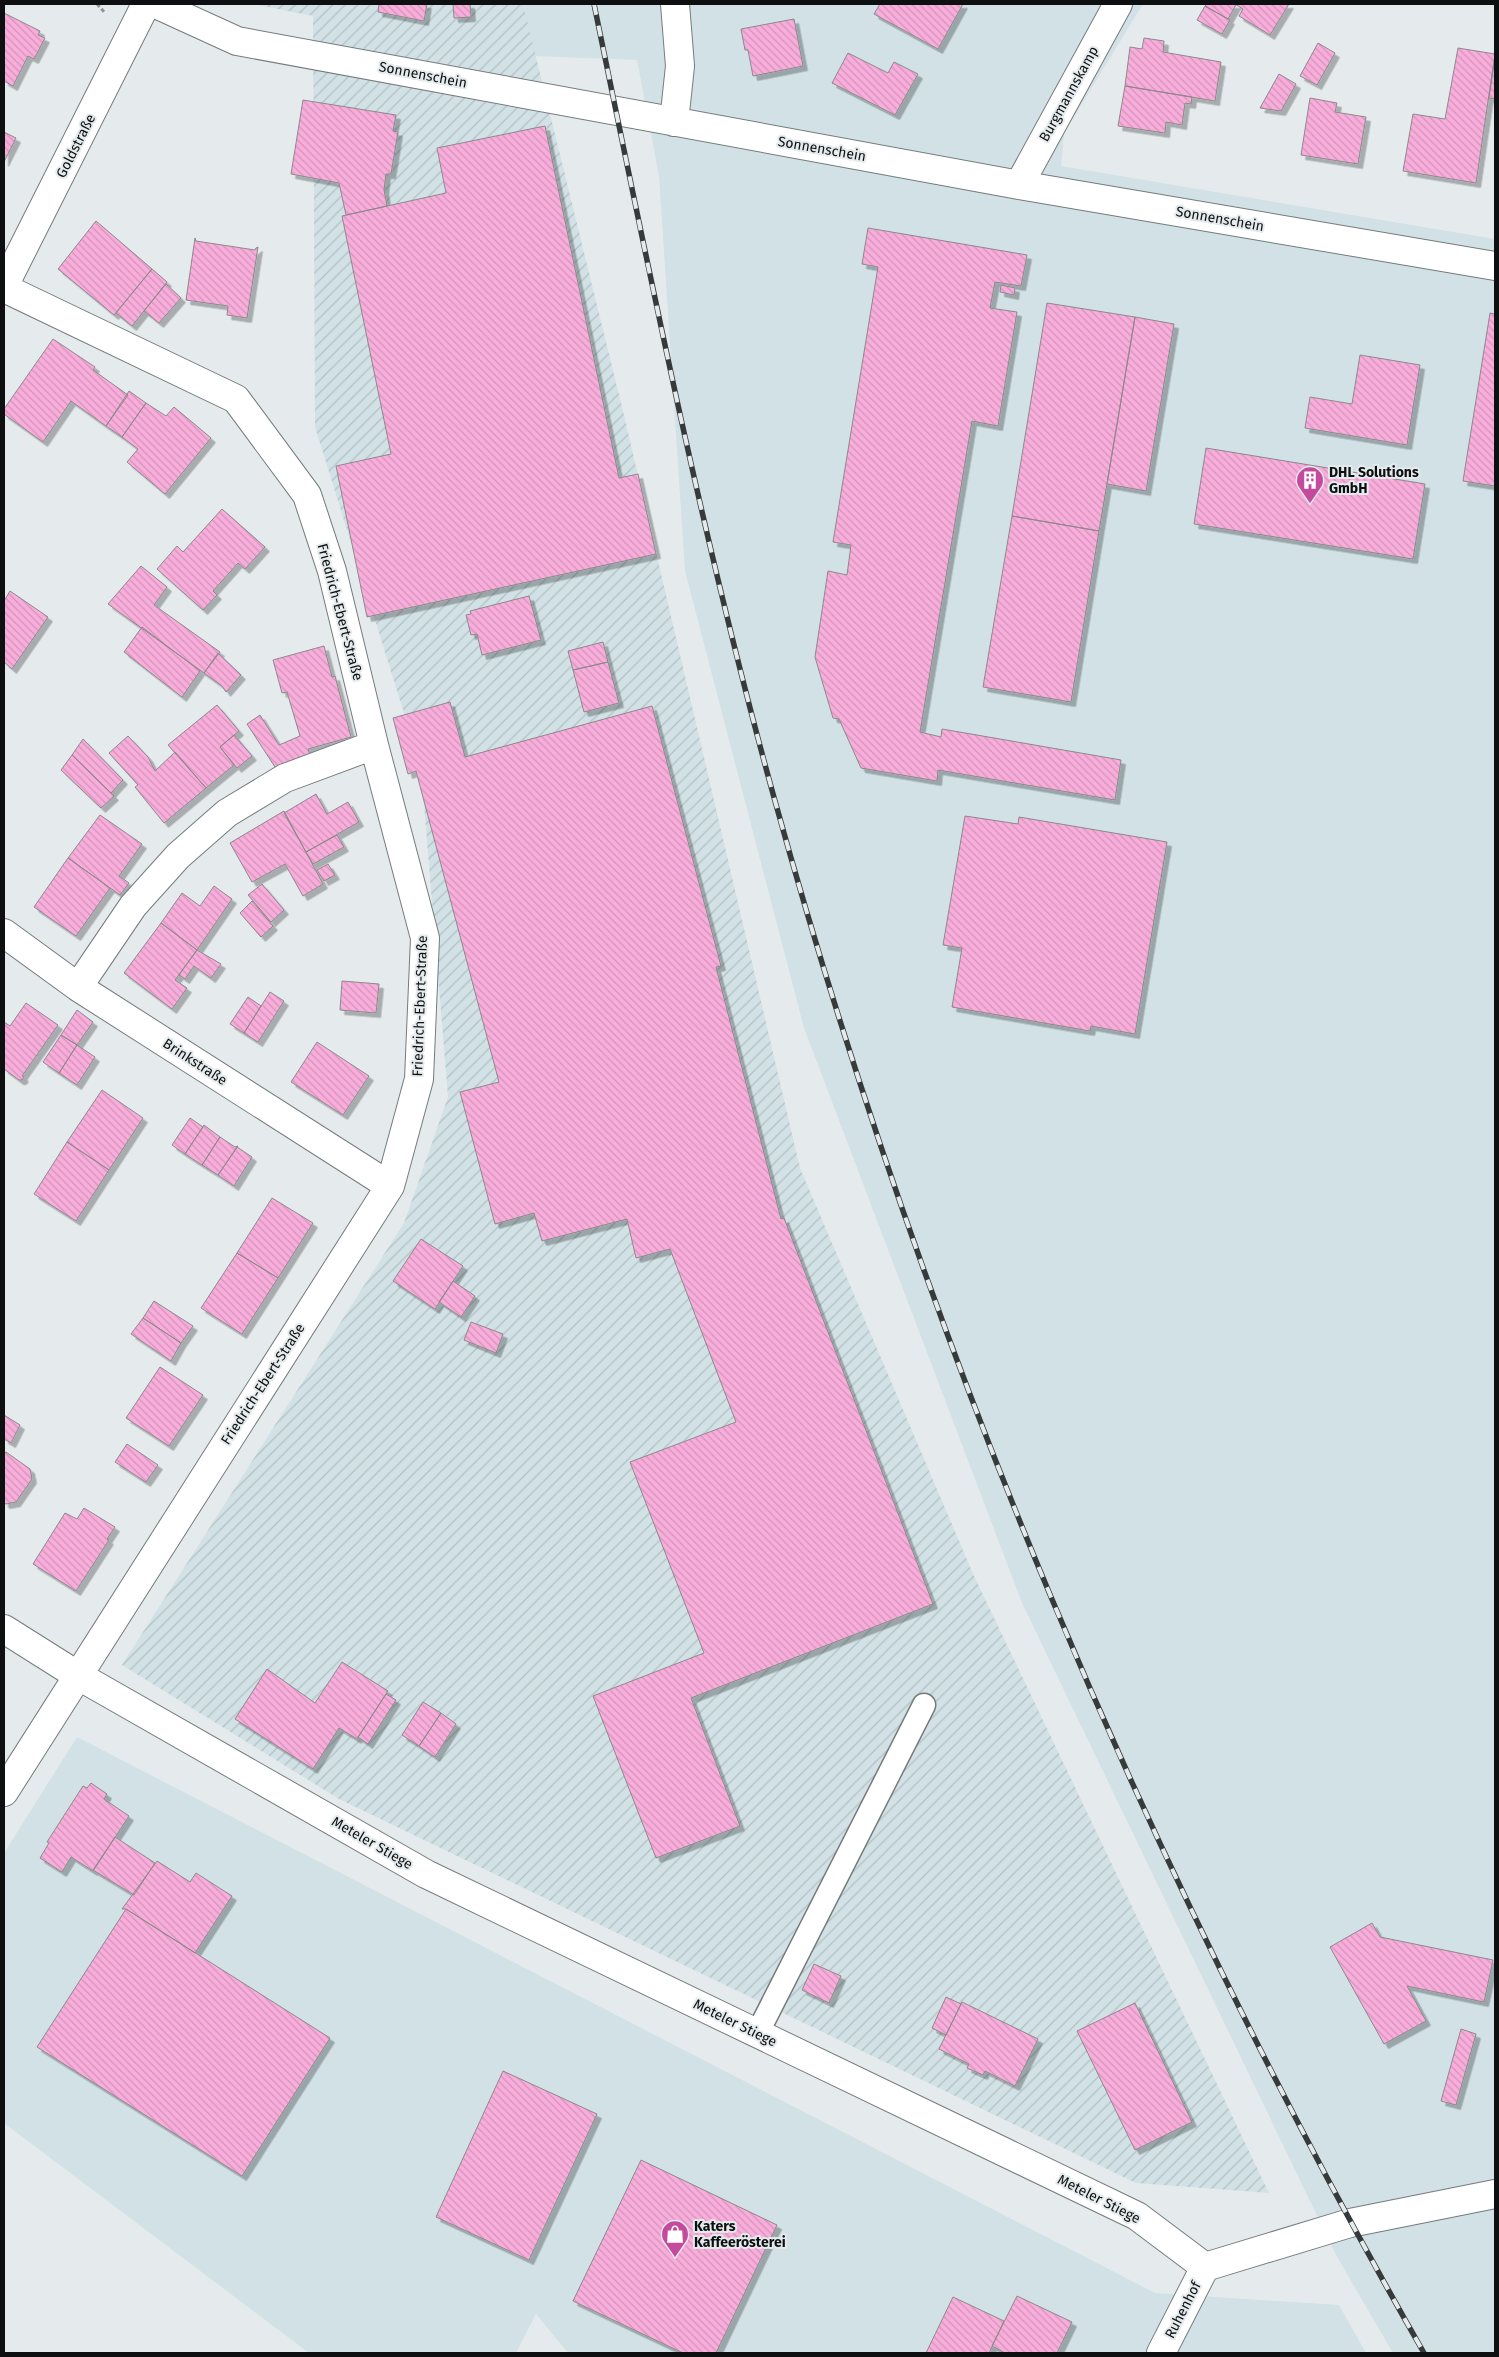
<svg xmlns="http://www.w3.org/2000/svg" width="1499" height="2357" viewBox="0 0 1499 2357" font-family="'Fira Sans',sans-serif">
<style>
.built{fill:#d1e1e5}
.industrial{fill:url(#industrial-furrows)}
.building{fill:url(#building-back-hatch);stroke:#8d888b;filter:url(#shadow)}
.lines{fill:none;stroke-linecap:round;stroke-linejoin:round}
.service-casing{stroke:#757b7d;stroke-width:25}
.minor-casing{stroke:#757b7d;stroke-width:30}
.path{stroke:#919597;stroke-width:3;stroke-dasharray:4 2.5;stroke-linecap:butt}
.service{stroke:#fff;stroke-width:22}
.minor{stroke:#fff;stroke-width:28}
.rail-casing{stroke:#373a3b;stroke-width:5.5}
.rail{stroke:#e5ebed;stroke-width:4;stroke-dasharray:11;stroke-linecap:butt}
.labels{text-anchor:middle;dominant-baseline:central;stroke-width:4;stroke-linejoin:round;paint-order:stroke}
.street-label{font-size:14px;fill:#0d0f10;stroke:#e5ebed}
.poi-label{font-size:14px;font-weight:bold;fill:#0d0f10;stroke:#e5ebed;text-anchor:start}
</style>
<defs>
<pattern id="industrial-furrows" width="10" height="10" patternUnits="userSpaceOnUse" patternTransform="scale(1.25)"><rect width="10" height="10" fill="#d1e1e5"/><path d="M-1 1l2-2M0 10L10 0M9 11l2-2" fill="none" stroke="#b2c0c3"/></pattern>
<pattern id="building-back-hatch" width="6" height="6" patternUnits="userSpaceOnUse" patternTransform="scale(1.25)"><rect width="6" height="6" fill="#f8addb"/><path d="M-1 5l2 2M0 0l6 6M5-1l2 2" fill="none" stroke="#d394bb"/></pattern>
<filter id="shadow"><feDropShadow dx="4.5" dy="4.5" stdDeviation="0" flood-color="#0004"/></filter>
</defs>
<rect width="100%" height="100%" fill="#e5ebed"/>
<path class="built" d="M 482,4 L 1143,4 L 1064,133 L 1061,166 L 1495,239 L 1495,2353 L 1393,2353 L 1336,2255 L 1022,1603 L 804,1028 L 685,571 L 659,176 L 637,60 L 484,54 Z
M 77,1737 L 1155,2293 L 1339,2305 L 1366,2353 L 568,2353 L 536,2314 L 516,2353 L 309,2353 L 4,2123 L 4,1853 Z"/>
<path class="industrial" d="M 253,4 L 523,4 L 623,411 L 800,1168 L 974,1576 L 1269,2193 L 1136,2183 L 339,1799 L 122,1665 L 404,1223 L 448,1097 L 421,768 L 315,427 L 313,16 Z"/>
<path class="building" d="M 379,4 L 427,4 L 424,21 L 378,12 Z
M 453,4 L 470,4 L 471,17 L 454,18 Z
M 880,4 L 963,4 L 938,49 L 874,14 Z
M 1207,4 L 1235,4 L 1236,5 L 1228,19 L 1205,6 Z
M 1235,4 L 1289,4 L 1270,35 L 1239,16 L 1243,9 Z
M 1205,6 L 1230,20 L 1222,34 L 1197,20 Z
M 4,13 L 40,31 L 38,35 L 45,38 L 34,59 L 28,56 L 13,86 L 4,81 Z
M 794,19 L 803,66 L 753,76 L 748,50 L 745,50 L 741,29 Z
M 1144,38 L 1164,41 L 1163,52 L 1221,62 L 1215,101 L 1125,86 L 1130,47 L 1142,49 Z
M 1318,43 L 1335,53 L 1317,85 L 1300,76 Z
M 1458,48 L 1495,54 L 1476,183 L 1403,171 L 1413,114 L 1445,119 Z
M 848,53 L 888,73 L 894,62 L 918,74 L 895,115 L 832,83 Z
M 1494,64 L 1495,64 L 1495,99 L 1489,98 Z
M 1279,74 L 1296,84 L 1281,111 L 1260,108 Z
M 1125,86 L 1192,97 L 1191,104 L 1185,103 L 1182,125 L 1166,122 L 1165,133 L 1118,126 Z
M 1310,98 L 1337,103 L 1335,112 L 1366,117 L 1358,164 L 1301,155 Z
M 303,100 L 396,115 L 393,131 L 398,132 L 391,174 L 386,174 L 384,190 L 387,206 L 346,215 L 339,183 L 291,174 Z
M 545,126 L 619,478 L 638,474 L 656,554 L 367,617 L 336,466 L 391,454 L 342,216 L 446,193 L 437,148 Z
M 4,132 L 16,138 L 4,162 Z
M 96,221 L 152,269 L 114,315 L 58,269 Z
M 868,228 L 1027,255 L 1021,286 L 995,282 L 990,308 L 1017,312 L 998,426 L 972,421 L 920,732 L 941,737 L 942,729 L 1121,760 L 1115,800 L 938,770 L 937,781 L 861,768 L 839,719 L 833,718 L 815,657 L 828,571 L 847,575 L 851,545 L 833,542 L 878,267 L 862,264 Z
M 195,238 L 196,241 L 255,250 L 256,248 L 258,247 L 247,318 L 227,315 L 228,306 L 186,300 Z
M 152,269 L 167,282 L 132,326 L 116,313 Z
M 166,284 L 181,298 L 159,323 L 144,311 Z
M 1001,285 L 1015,288 L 1014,295 L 1000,292 Z
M 1047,303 L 1135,317 L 1099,531 L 1012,516 Z
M 1490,313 L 1495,314 L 1495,486 L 1463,481 Z
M 1135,317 L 1174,324 L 1146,491 L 1107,484 Z
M 53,339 L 95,367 L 93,370 L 128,395 L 106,426 L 71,401 L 43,442 L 4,414 L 4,409 Z
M 1360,355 L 1420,365 L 1407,445 L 1305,428 L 1310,397 L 1352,404 Z
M 129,391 L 146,403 L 122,437 L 106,426 Z
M 146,403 L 166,416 L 174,407 L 211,438 L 165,494 L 127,462 L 138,449 L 122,437 Z
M 1206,448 L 1425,484 L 1413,559 L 1194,524 Z
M 222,509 L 265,547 L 245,569 L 238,563 L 213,591 L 217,595 L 203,610 L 157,569 L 177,546 L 183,552 Z
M 1012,516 L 1099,531 L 1071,702 L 983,687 Z
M 141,566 L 167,587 L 154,605 L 220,652 L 204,673 L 108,604 Z
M 10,591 L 48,617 L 12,669 L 4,662 L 4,601 Z
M 529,596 L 541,640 L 482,655 L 477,634 L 471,635 L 466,615 L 471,614 L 470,611 Z
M 142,627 L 200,671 L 182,697 L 124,652 Z
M 603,642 L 608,662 L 573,670 L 568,651 Z
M 324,646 L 332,677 L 335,676 L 351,737 L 308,749 L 310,755 L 277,770 L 247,724 L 260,715 L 279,745 L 300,736 L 287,692 L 282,693 L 273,660 Z
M 218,653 L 241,675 L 226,692 L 222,686 L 204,673 Z
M 608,662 L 619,703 L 584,712 L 573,670 Z
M 450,702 L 465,757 L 652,706 L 721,966 L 716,967 L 781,1219 L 784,1218 L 933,1604 L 691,1698 L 740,1826 L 656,1858 L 593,1696 L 704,1653 L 630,1462 L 736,1422 L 670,1249 L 636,1258 L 627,1219 L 542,1241 L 534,1213 L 495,1224 L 460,1092 L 499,1082 L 416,771 L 408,774 L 393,718 Z
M 217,705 L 239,731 L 220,747 L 234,765 L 206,788 L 168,745 Z
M 234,735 L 252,756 L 237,768 L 220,747 Z
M 128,736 L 148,757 L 155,771 L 175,752 L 206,788 L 164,823 L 135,787 L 138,785 L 109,753 Z
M 83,739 L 123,780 L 111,793 L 72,755 Z
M 72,755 L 114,796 L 101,808 L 61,770 Z
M 316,794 L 327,814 L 348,802 L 359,822 L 306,852 L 284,813 Z
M 284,811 L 323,884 L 303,896 L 285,864 L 252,882 L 230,843 Z
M 100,815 L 142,844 L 119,876 L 129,883 L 120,895 L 68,858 Z
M 965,816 L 1018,824 L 1019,817 L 1167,842 L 1135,1034 L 1091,1026 L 1090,1031 L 952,1007 L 962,948 L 943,945 Z
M 337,835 L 344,847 L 313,864 L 306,852 Z
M 68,858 L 110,888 L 76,936 L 34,907 Z
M 328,864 L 335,875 L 324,881 L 317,870 Z
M 262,884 L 284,910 L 271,922 L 248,895 Z
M 214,886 L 232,899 L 197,950 L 161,923 L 182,893 L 200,906 Z
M 252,901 L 273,926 L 261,937 L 240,913 Z
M 161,923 L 197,950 L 175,980 L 187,988 L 172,1009 L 124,973 Z
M 197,950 L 221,964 L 211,978 L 194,966 L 185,979 L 179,975 Z
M 342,981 L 379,984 L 376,1013 L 340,1010 Z
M 270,992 L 284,1001 L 258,1042 L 244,1033 Z
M 248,997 L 261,1006 L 244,1033 L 230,1024 Z
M 26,1003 L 58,1025 L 22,1076 L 24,1077 L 22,1080 L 19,1080 L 4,1069 L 4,1022 L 10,1026 Z
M 77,1010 L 93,1022 L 77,1045 L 61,1035 Z
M 61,1035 L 77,1045 L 59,1073 L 43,1062 Z
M 317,1042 L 369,1076 L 343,1115 L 291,1082 Z
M 77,1045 L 95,1057 L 77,1085 L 59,1073 Z
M 102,1090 L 143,1118 L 109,1170 L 67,1142 Z
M 190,1118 L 203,1127 L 185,1154 L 172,1145 Z
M 204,1125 L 220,1137 L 202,1165 L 185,1154 Z
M 220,1137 L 235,1147 L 238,1146 L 218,1175 L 202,1165 Z
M 67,1142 L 109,1170 L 76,1221 L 34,1194 Z
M 237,1147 L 252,1157 L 234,1186 L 218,1175 Z
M 272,1198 L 313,1223 L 278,1278 L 237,1253 Z
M 421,1239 L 463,1266 L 435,1309 L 393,1281 Z
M 237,1253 L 278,1278 L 242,1334 L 201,1308 Z
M 453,1281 L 475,1296 L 461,1317 L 439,1302 Z
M 154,1301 L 193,1326 L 181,1343 L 143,1318 Z
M 143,1318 L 181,1343 L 171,1361 L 131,1334 Z
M 471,1322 L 503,1334 L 496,1353 L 464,1340 Z
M 160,1367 L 203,1395 L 169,1446 L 126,1418 Z
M 4,1415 L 20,1425 L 11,1443 L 4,1439 Z
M 127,1444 L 158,1465 L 146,1482 L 115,1462 Z
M 6,1452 L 30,1469 L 32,1479 L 16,1502 L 6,1504 L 4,1503 L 4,1453 Z
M 84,1508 L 115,1527 L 107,1539 L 109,1540 L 76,1591 L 33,1564 L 65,1513 L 77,1519 Z
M 342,1662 L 388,1691 L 357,1739 L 339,1728 L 313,1769 L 235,1719 L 267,1669 L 315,1703 Z
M 386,1694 L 396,1700 L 368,1744 L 358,1737 Z
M 423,1702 L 441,1713 L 419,1746 L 402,1735 Z
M 441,1713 L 456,1724 L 435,1757 L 419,1746 Z
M 91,1783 L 107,1794 L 104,1799 L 129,1816 L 93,1871 L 71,1857 L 62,1872 L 40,1858 L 49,1843 L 47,1842 L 83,1786 L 87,1788 Z
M 115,1837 L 155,1863 L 134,1895 L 93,1870 Z
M 157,1861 L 190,1882 L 196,1873 L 232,1896 L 195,1953 L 126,1909 L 122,1909 Z
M 126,1909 L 330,2038 L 242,2176 L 37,2047 Z
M 1372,1923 L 1380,1937 L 1493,1960 L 1484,2002 L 1407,1986 L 1426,2021 L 1384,2044 L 1330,1947 Z
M 814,1964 L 841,1976 L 829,2003 L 802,1990 Z
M 946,1997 L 961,2004 L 946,2035 L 932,2028 Z
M 962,2002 L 1038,2039 L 1015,2086 L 985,2071 L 983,2075 L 967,2068 L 969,2064 L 939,2049 Z
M 1135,2003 L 1192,2122 L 1135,2150 L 1077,2031 Z
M 1461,2029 L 1476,2034 L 1456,2105 L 1441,2101 Z
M 503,2071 L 597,2114 L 529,2260 L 436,2217 Z
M 641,2160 L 777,2225 L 716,2353 L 683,2353 L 573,2301 Z
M 1017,2296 L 1072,2322 L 1057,2353 L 1005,2353 L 992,2346 Z
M 953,2297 L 1004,2321 L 989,2353 L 926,2353 Z"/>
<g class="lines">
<g class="service-casing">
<path id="service" d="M 757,2034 L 924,1705"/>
</g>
<g class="minor-casing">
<path id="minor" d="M 156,4 L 237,41 L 1019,185 L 1495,266
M 674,122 L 680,66 L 675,4
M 1019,185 L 1118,4
M 4,286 L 146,4
M 4,288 L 236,399 L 307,495 L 332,571 L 374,745 L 425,938 L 419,1079 L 390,1186 L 4,1792
M 4,933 L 78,987 L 390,1186
M 78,987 L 133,906 L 178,856 L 227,813 L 285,778 L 374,745
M 4,1629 L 77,1675 L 426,1874 L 1137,2216 L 1205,2267
M 1205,2267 L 1350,2223 L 1495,2194
M 1161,2353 L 1205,2267"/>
</g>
<path class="path" d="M 97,4 L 105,13"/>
<use href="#service" class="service"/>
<use href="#minor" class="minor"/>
<g class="rail-casing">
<path id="rail" d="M 594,4 C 649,271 702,538 775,801 C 925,1343 1145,1865 1424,2353"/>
</g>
<use href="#rail" class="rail"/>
</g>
<defs>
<g id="building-pin" transform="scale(1.4375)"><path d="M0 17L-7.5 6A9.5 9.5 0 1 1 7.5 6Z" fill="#c44a9e" stroke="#e5ebed"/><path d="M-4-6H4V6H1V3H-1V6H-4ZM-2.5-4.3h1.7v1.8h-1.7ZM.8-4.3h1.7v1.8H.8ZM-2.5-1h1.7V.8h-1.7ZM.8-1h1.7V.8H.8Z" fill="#fff"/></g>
<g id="shop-pin" transform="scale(1.4375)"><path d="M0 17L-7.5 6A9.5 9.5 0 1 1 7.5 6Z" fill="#c44a9e" stroke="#e5ebed"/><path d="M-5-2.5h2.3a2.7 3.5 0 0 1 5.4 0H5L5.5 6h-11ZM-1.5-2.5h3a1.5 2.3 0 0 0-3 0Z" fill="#fff"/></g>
</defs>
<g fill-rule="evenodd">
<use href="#building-pin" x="1310" y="480"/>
<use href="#shop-pin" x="675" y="2234"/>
</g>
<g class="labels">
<g class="street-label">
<text transform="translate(423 75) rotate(11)">Sonnenschein</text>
<text transform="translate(1069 94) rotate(-61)">Burgmannskamp</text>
<text transform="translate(76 146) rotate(-63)">Goldstraße</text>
<text transform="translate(822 149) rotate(10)">Sonnenschein</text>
<text transform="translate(1220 219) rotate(10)">Sonnenschein</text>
<text transform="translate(340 612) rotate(75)">Friedrich-Ebert-Straße</text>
<text transform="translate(420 1006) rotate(-88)">Friedrich-Ebert-Straße</text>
<text transform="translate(195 1062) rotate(33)">Brinkstraße</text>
<text transform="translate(263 1384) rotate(-57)">Friedrich-Ebert-Straße</text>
<text transform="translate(372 1843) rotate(30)">Meteler Stiege</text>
<text transform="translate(735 2023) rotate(26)">Meteler Stiege</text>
<text transform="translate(1099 2199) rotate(27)">Meteler Stiege</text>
<text transform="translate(1183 2310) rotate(-63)">Ruhenhof</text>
</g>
<g class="poi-label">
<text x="1329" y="472">DHL Solutions<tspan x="1329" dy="16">GmbH</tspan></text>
<text x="694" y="2226">Katers<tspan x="694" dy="16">Kaffeerösterei</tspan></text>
</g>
</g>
<rect width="1499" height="2357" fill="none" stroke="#0d0f10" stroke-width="10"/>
</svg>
